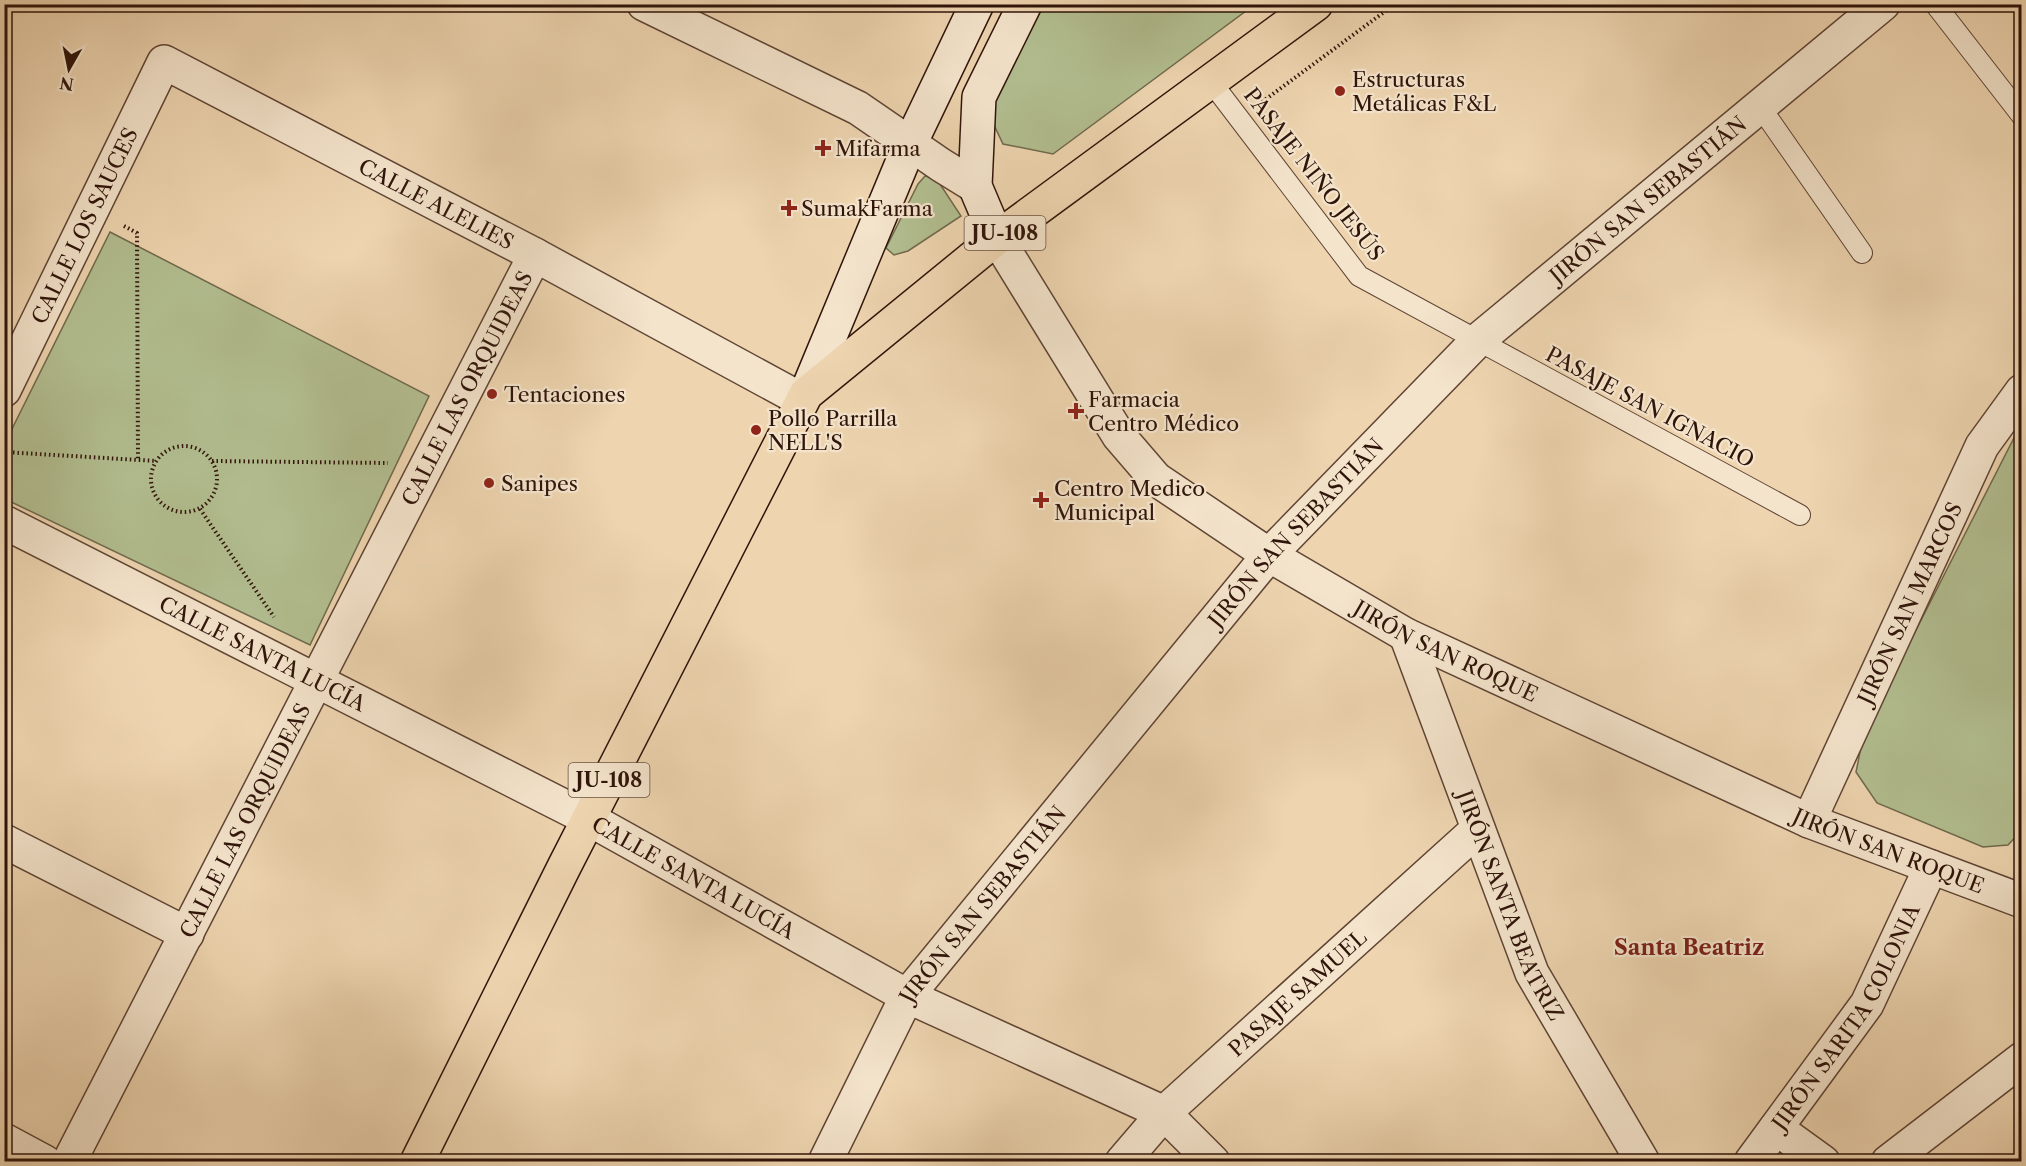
<svg xmlns="http://www.w3.org/2000/svg" width="2026" height="1166" viewBox="0 0 2026 1166" font-family="'Libre Caslon Text',serif">
<style>
.green{fill:#b2be90;stroke:#70694d;stroke-width:1.5}
.lines{fill:none;stroke-linecap:round;stroke-linejoin:round}
.lane-casing{stroke:#5f4434;stroke-width:22}
.street-casing{stroke:#5f4434;stroke-width:36}
.secondary-casing{stroke:#2f140a;stroke-width:36}
.primary-casing{stroke:#2f140a;stroke-width:36}
.path{stroke:#2f140a;stroke-width:4;stroke-dasharray:1.5 3;stroke-linecap:butt}
.lane{stroke:#f4e4cc;stroke-width:20}
.street{stroke:#f4e4cc;stroke-width:33}
.secondary{stroke:#f4e4cc;stroke-width:33}
.primary{stroke:#eed5b0;stroke-width:33}
.poi-dot{fill:#8f2418;stroke:#f4e4cc;stroke-width:2}
.labels{text-anchor:middle;dominant-baseline:central;stroke-width:4.5;stroke-linejoin:round;paint-order:stroke}
.shield{fill:#f4e4cc;stroke:#6a5244;stroke-width:1.5}
.shield-label{font-size:20px;font-weight:bold;fill:#2f140a}
.poi-label{font-size:21px;fill:#2f140a;stroke:#f4e4cc;text-anchor:start}
.street-label{font-size:21px;fill:#2f140a;stroke:#f4e4cc}
.neighbourhood-label{font-size:22px;font-weight:bold;fill:#7a1f14;stroke:#f4e4cc}
</style>
<rect width="100%" height="100%" fill="#eed5b0"/>
<filter id="stains"><feTurbulence type="fractalNoise" baseFrequency=".00333" numOctaves="4"/><feColorMatrix values="0 0 0 0 .2 0 0 0 0 .09 0 0 0 0 .02 0 0 0 .5 -.17"/></filter>
<radialGradient id="worn" r=".72"><stop offset=".6" stop-color="#630" stop-opacity="0"/><stop offset="1" stop-color="#630" stop-opacity=".3"/></radialGradient>
<path class="green" d="M 1039,5 L 1254,5 L 1053,154 L 1003,144 L 986,108 Z
M 925,176 L 936,178 L 961,216 L 908,251 L 894,255 L 886,248 L 918,184 Z
M 110,232 L 429,396 L 310,645 L 5,499 L 5,443 Z
M 2021,428 L 2021,831 L 2008,845 L 1983,847 L 1877,803 L 1856,772 L 1864,732 L 2017,432 Z"/>
<g class="lines">
<g class="lane-casing">
<path id="lane" d="M 1935,4 L 2022,116
M 1212,83 L 1359,276 L 1800,515
M 1759,105 L 1862,253"/>
</g>
<g class="street-casing">
<g id="street">
<path d="M 644,4 L 858,108 L 941,165 L 975,186"/>
<path id="s1" d="M 997,238 L 1119,436 L 1156,479 L 1269,555 L 1406,635 L 1809,821 L 2022,901"/>
<path id="s2" d="M 4,390 L 164,62 L 535,255 L 802,400"/>
<path id="s3" d="M 4,522 L 589,819 L 907,996 L 1164,1113 L 1213,1162"/>
<path id="s4" d="M 1406,635 L 1532,973 L 1643,1162"/>
<path id="s5" d="M 1809,821 L 1982,446 L 2022,391"/>
<path d="M 4,841 L 187,934"/>
<path d="M 1776,1128 L 1823,1162"/>
<path d="M 4,1140 L 45,1162"/>
<path id="s6" d="M 69,1162 L 535,255"/>
<path id="s7" d="M 825,1162 L 907,996 L 1269,555 L 1477,341 L 1883,4"/>
<path id="s8" d="M 1122,1162 L 1164,1113 L 1478,829"/>
<path id="s9" d="M 1751,1162 L 1867,1004 L 1931,867"/>
<path d="M 1888,1162 L 2022,1059"/>
</g>
</g>
<g class="secondary-casing">
<path id="secondary" d="M 997,238 L 975,186 L 979,97 L 1025,4
M 806,394 L 910,144 L 977,4"/>
</g>
<g class="primary-casing">
<path id="primary" d="M 417,1162 L 564,867 L 806,394 L 997,238 L 1316,4"/>
</g>
<path class="path" d="M 1262,102 L 1395,4
M 124,226 L 137,233 L 138,460
M151 479a33 33 0 1 1 66 0a33 33 0 1 1-66 0Z
M 4,452 L 156,461
M 212,461 L 388,463
M 200,509 L 274,617"/>
<use href="#lane" class="lane"/>
<use href="#street" class="street"/>
<use href="#secondary" class="secondary"/>
<use href="#primary" class="primary"/>
</g>
<g class="poi-dot">
<circle cx="1340" cy="91" r="6"/>
<path d="M820 139h6v6h6v6h-6v6h-6v-6h-6v-6h6z"/>
<path d="M786 199h6v6h6v6h-6v6h-6v-6h-6v-6h6z"/>
<circle cx="492" cy="394" r="6"/>
<path d="M1073 402h6v6h6v6h-6v6h-6v-6h-6v-6h6z"/>
<circle cx="756" cy="430" r="6"/>
<circle cx="489" cy="483" r="6"/>
<path d="M1038 491h6v6h6v6h-6v6h-6v-6h-6v-6h6z"/>
</g>
<g class="labels">
<g class="shield">
<rect x="964.5" y="216" width="81" height="34" rx="4.5"/>
<rect x="568.5" y="763" width="81" height="34" rx="4.5"/>
</g>
<g class="shield-label">
<text x="1005" y="233">JU-108</text>
<text x="609" y="780">JU-108</text>
</g>
<g class="poi-label">
<text x="1352" y="79">Estructuras<tspan x="1352" dy="24">Metálicas F&amp;L</tspan></text>
<text x="835" y="148">Mifarma</text>
<text x="801" y="208">SumakFarma</text>
<text x="504" y="394">Tentaciones</text>
<text x="1088" y="399">Farmacia<tspan x="1088" dy="24">Centro Médico</tspan></text>
<text x="768" y="418">Pollo Parrilla<tspan x="768" dy="24">NELL'S</tspan></text>
<text x="501" y="483">Sanipes</text>
<text x="1054" y="488">Centro Medico<tspan x="1054" dy="24">Municipal</tspan></text>
</g>
<g class="street-label">
<text transform="translate(1314 174) rotate(52)">PASAJE NIÑO JESÚS</text>
<text stroke="none"><textPath href="#s7" startOffset="1276">JIRÓN SAN SEBASTIÁN</textPath></text>
<text stroke="none"><textPath href="#s2" startOffset="672">CALLE ALELIES</textPath></text>
<text stroke="none"><textPath href="#s2" startOffset="183">CALLE LOS SAUCES</textPath></text>
<text stroke="none"><textPath href="#s6" startOffset="870">CALLE LAS ORQUIDEAS</textPath></text>
<text transform="translate(1650 407) rotate(28)">PASAJE SAN IGNACIO</text>
<text stroke="none"><textPath href="#s7" startOffset="790">JIRÓN SAN SEBASTIÁN</textPath></text>
<text stroke="none"><textPath href="#s5" startOffset="240">JIRÓN SAN MARCOS</textPath></text>
<text stroke="none"><textPath href="#s1" startOffset="627">JIRÓN SAN ROQUE</textPath></text>
<text stroke="none"><textPath href="#s3" startOffset="290">CALLE SANTA LUCÍA</textPath></text>
<text stroke="none"><textPath href="#s6" startOffset="384">CALLE LAS ORQUIDEAS</textPath></text>
<text stroke="none"><textPath href="#s1" startOffset="1113">JIRÓN SAN ROQUE</textPath></text>
<text stroke="none"><textPath href="#s3" startOffset="776">CALLE SANTA LUCÍA</textPath></text>
<text stroke="none"><textPath href="#s7" startOffset="304">JIRÓN SAN SEBASTIÁN</textPath></text>
<text stroke="none"><textPath href="#s4" startOffset="290">JIRÓN SANTA BEATRIZ</textPath></text>
<text stroke="none"><textPath href="#s8" startOffset="244">PASAJE SAMUEL</textPath></text>
<text stroke="none"><textPath href="#s9" startOffset="174">JIRÓN SARITA COLONIA</textPath></text>
</g>
<g class="neighbourhood-label">
<text x="1689" y="947">Santa Beatriz</text>
</g>
</g>
<rect width="2026" height="1166" fill="none" stroke="#eed5b0" stroke-width="24"/>
<rect x="6" y="6" width="2014" height="1154" fill="none" stroke="#2f140a" stroke-width="3"/>
<rect x="12" y="12" width="2002" height="1142" fill="none" stroke="#2f140a" stroke-width="1.5"/>
<g transform="translate(69 69) rotate(189)" stroke="#f4e4cc" stroke-width="4.5" paint-order="stroke">
<path d="M0-4.5L10 22L0 15L-10 22Z" fill="#2f140a"/>
<text y="-9" font-size="16" font-weight="bold" text-anchor="middle" fill="#2f140a">N</text>
</g>
<rect width="100%" height="100%" filter="url(#stains)"/>
<rect width="100%" height="100%" fill="url(#worn)"/>
</svg>
